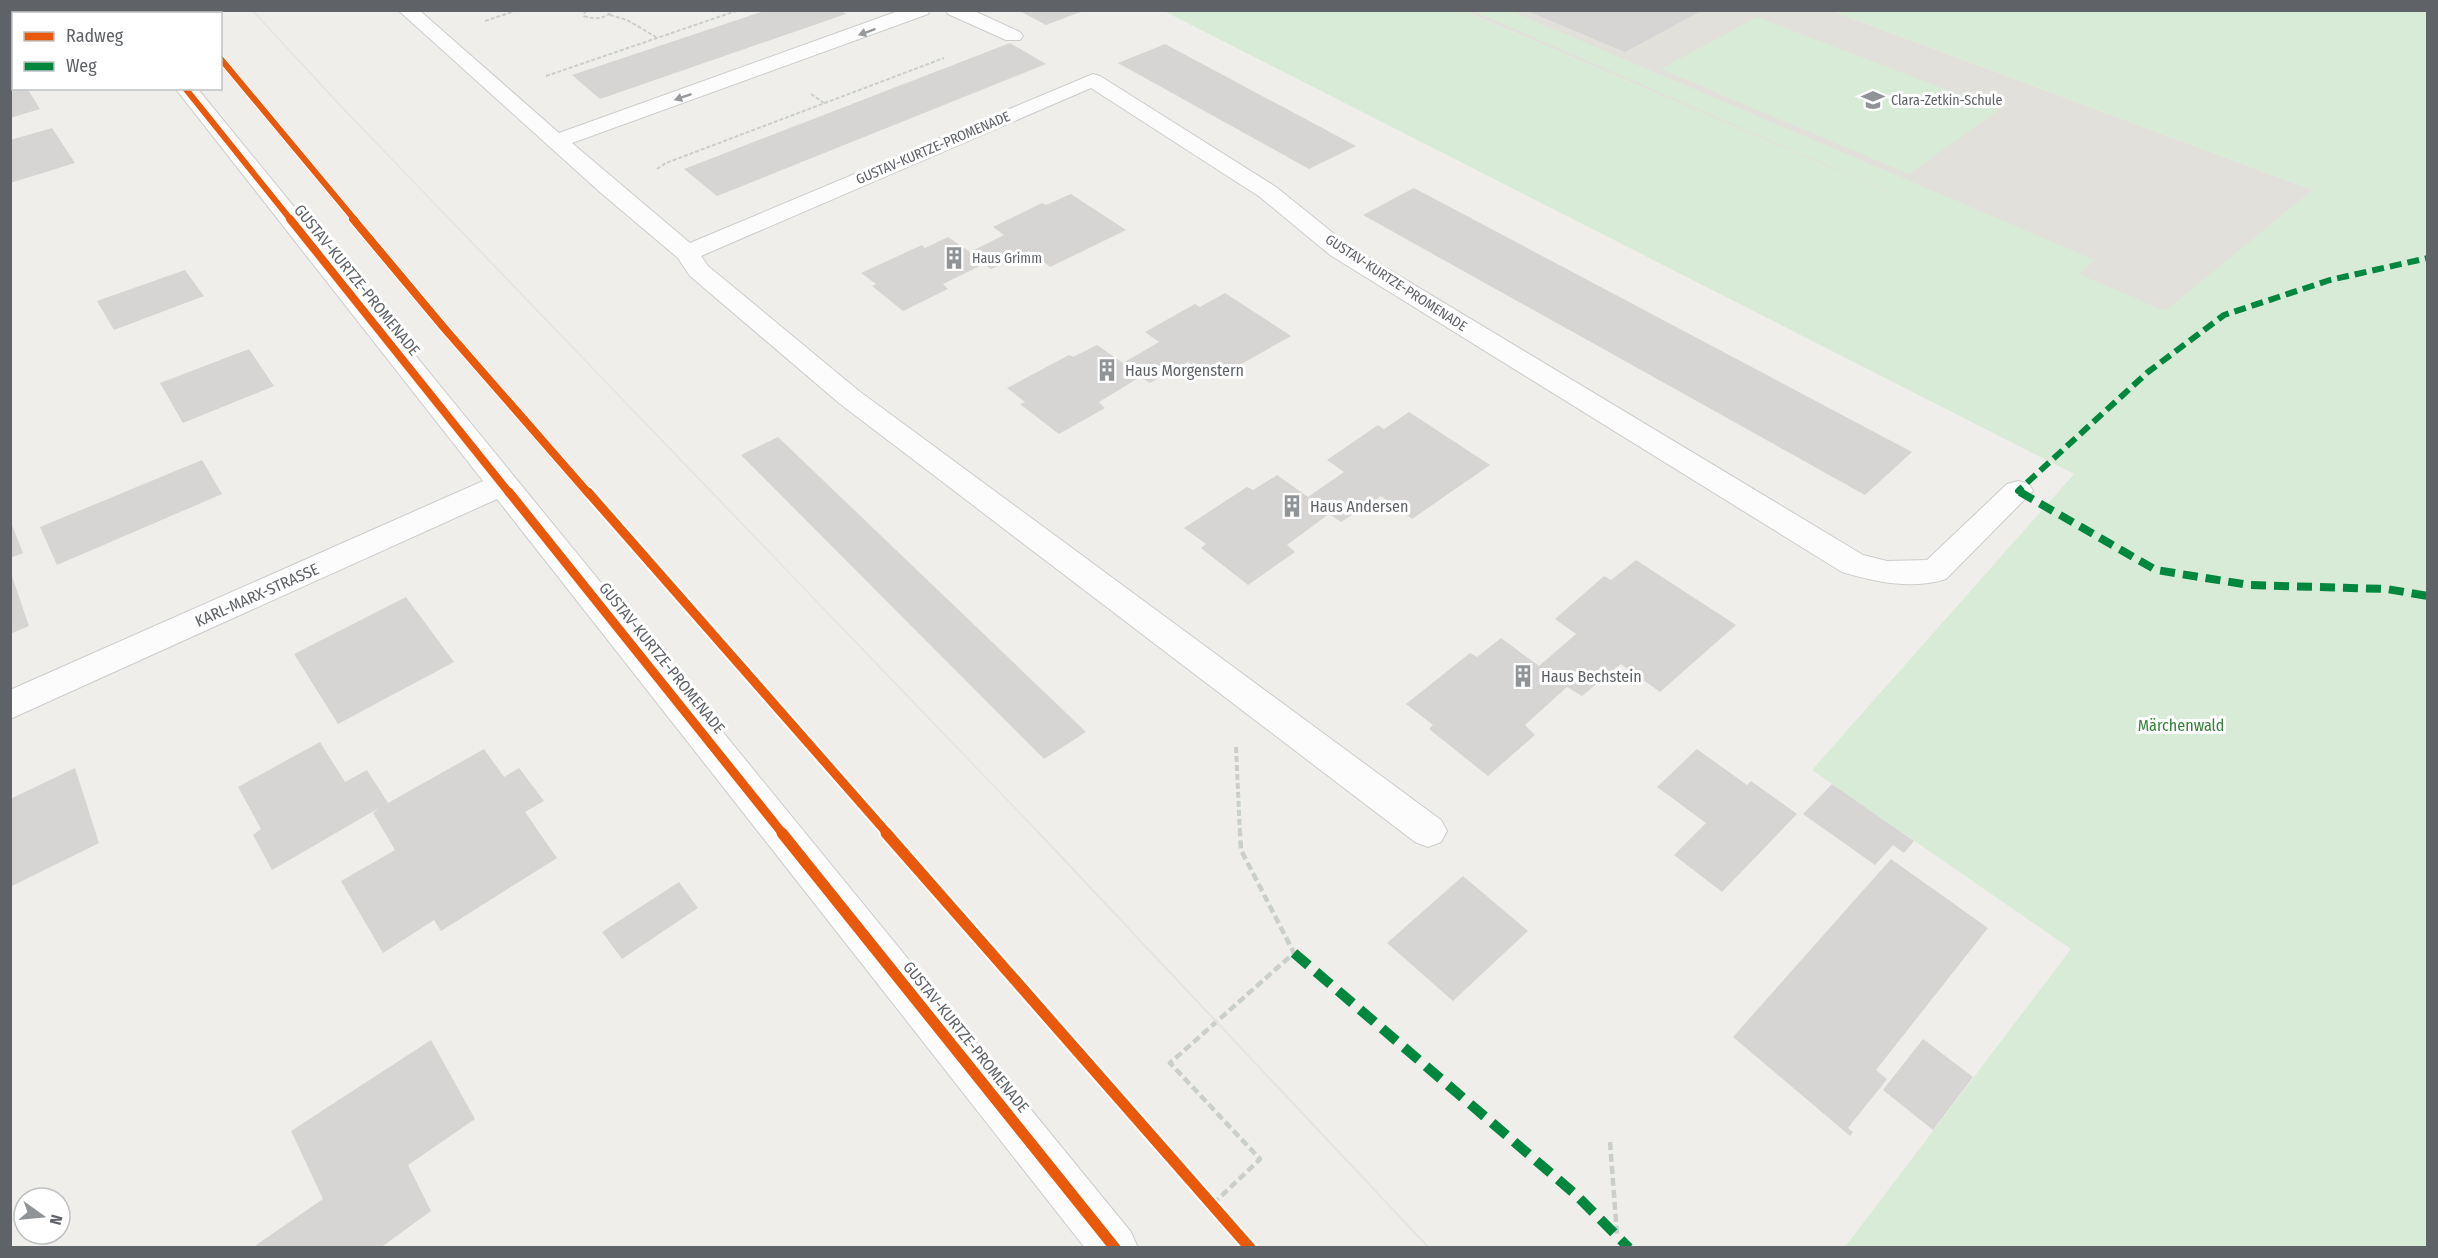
<svg xmlns="http://www.w3.org/2000/svg" width="2438" height="1258" viewBox="0 0 2438 1258" font-family="'Fira Sans Condensed',sans-serif">
<style>
.education{fill:#e2e0da}
.green{fill:#d8ebd6}
.building{fill:#d6d5d3}
.lines{fill:none;stroke-linecap:round;stroke-linejoin:round}
.street-casing{stroke:#cbcccc;stroke-width:2}
.path-far3{stroke:#cacfcc;stroke-width:2;stroke-dasharray:4 2;stroke-linecap:butt}
.path-far2{stroke:#cacfcc;stroke-width:3;stroke-dasharray:5 2;stroke-linecap:butt}
.path-far1{stroke:#cacfcc;stroke-width:4;stroke-dasharray:6 3;stroke-linecap:butt}
.path{stroke:#cacfcc;stroke-width:4.5;stroke-dasharray:8 4;stroke-linecap:butt}
.street{fill:#fdfcfc;fill-rule:evenodd}
.tram-far1{stroke:#e4e4e4;stroke-width:1.5}
.tram{stroke:#e4e4e4;stroke-width:2}
.quiet-far2{stroke:#00873e;stroke-width:6;stroke-dasharray:12 6;stroke-linecap:butt}
.quiet-far1{stroke:#00873e;stroke-width:8;stroke-dasharray:15 8;stroke-linecap:butt}
.quiet{stroke:#00873e;stroke-width:10;stroke-dasharray:19 10;stroke-linecap:butt}
.cycleway-far3-casing{stroke:#fff;stroke-width:8}
.cycleway-far2-casing{stroke:#fff;stroke-width:10}
.cycleway-far1-casing{stroke:#fff;stroke-width:13}
.cycleway-casing{stroke:#fff;stroke-width:15}
.cycleway-far3{stroke:#e8590c;stroke-width:6}
.cycleway-far2{stroke:#e8590c;stroke-width:8}
.cycleway-far1{stroke:#e8590c;stroke-width:9}
.cycleway{stroke:#e8590c;stroke-width:11}
.oneway{fill:#96999c}
.labels{text-anchor:middle;dominant-baseline:central;stroke-width:6;stroke-linejoin:round;paint-order:stroke}
.far-poi-label{font-size:14px;fill:#5f6368;stroke:#fff;text-anchor:start}
.far-street-label{font-size:14px;fill:#5f6368;stroke:#fff}
.street-label{font-size:16px;fill:#5f6368;stroke:#fff}
.poi-label{font-size:16px;fill:#5f6368;stroke:#fff;text-anchor:start}
.park-label{font-size:16px;fill:#348238;stroke:#fff}
</style>
<rect width="100%" height="100%" fill="#efeeea"/>
<path class="education" d="M 1465,11 L 1832,11 L 2313,190 L 2165,312 Z"/>
<path class="green" d="M 1164,11 L 1465,11 L 1953,220 L 1473,11 L 1511,11 L 2095,260 L 2079,274 L 2165,311 L 2313,190 L 1832,11 L 2427,11 L 2427,1247 L 1845,1247 L 2071,949 L 1812,770 L 2074,474 Z
M 1757,17 L 1999,110 L 1909,174 L 1661,69 Z"/>
<path class="building" d="M 767,10 L 840,10 L 846,14 L 600,99 L 572,75 Z
M 1018,10 L 1083,10 L 1083,11 L 1046,25 Z
M 1525,10 L 1703,10 L 1625,52 Z
M 1010,43 L 1046,64 L 717,196 L 684,169 Z
M 1165,44 L 1356,146 L 1309,169 L 1118,63 Z
M 14,88 L 27,88 L 40,109 L 10,118 L 10,89 Z
M 52,128 L 75,163 L 10,183 L 10,140 Z
M 1414,188 L 1912,452 L 1865,495 L 1363,215 Z
M 1071,194 L 1126,230 L 1050,267 L 1029,251 L 991,269 L 984,264 L 943,284 L 948,289 L 903,311 L 872,286 L 876,284 L 861,273 L 922,245 L 925,248 L 948,237 L 970,252 L 1004,235 L 993,227 L 1042,203 L 1046,205 Z
M 185,270 L 204,296 L 114,330 L 97,301 Z
M 1225,293 L 1291,336 L 1213,380 L 1188,362 L 1150,383 L 1140,377 L 1099,402 L 1105,408 L 1059,434 L 1020,404 L 1025,402 L 1007,388 L 1069,355 L 1073,357 L 1097,345 L 1123,363 L 1159,342 L 1145,332 L 1195,304 L 1200,307 Z
M 249,349 L 274,386 L 183,423 L 160,383 Z
M 1409,412 L 1490,465 L 1412,519 L 1381,496 L 1341,522 L 1329,514 L 1287,545 L 1295,552 L 1248,585 L 1201,548 L 1206,544 L 1184,528 L 1247,487 L 1253,490 L 1277,475 L 1308,497 L 1344,472 L 1327,460 L 1378,425 L 1384,429 Z
M 778,437 L 1086,732 L 1044,759 L 741,455 Z
M 202,460 L 222,494 L 57,565 L 40,527 Z
M 10,520 L 23,553 L 10,558 Z
M 1636,560 L 1736,625 L 1660,692 L 1621,664 L 1582,696 L 1567,687 L 1525,725 L 1535,735 L 1488,776 L 1429,729 L 1433,725 L 1406,704 L 1470,653 L 1477,657 L 1501,638 L 1539,666 L 1576,634 L 1555,619 L 1604,576 L 1611,580 Z
M 11,573 L 29,626 L 10,634 L 10,574 Z
M 406,597 L 454,662 L 338,724 L 294,654 Z
M 320,742 L 345,782 L 367,770 L 388,803 L 484,749 L 504,777 L 519,768 L 544,801 L 525,812 L 557,858 L 441,931 L 434,920 L 383,953 L 341,881 L 395,850 L 373,813 L 379,808 L 272,870 L 253,835 L 261,829 L 238,787 Z
M 1697,749 L 1747,785 L 1751,781 L 1797,814 L 1722,892 L 1674,855 L 1706,823 L 1657,787 Z
M 75,768 L 99,843 L 10,887 L 10,799 Z
M 1832,784 L 1914,841 L 1904,853 L 1893,845 L 1875,865 L 1803,814 Z
M 1891,859 L 1988,928 L 1876,1070 L 1887,1079 L 1848,1128 L 1853,1132 L 1850,1136 L 1733,1037 Z
M 1463,876 L 1528,931 L 1453,1001 L 1387,943 Z
M 679,882 L 698,908 L 622,959 L 602,932 Z
M 1923,1039 L 1973,1077 L 1933,1130 L 1883,1090 Z
M 431,1040 L 475,1119 L 408,1165 L 431,1211 L 380,1248 L 257,1248 L 256,1245 L 323,1199 L 291,1131 Z"/>
<g class="lines">
<g class="street-casing">
<path id="street" d="M 113,10 L 132,10 L 134,14 L 115,14 Z
M 398,10 L 419,10 L 559,133 L 901,10 L 930,10 L 928,14 L 572,143 L 690,243 L 1093,74 L 1100,76 L 1276,187 L 1348,245 L 1863,555 L 1887,561 L 1927,560 L 2007,484 L 2018,481 L 2029,484 L 2033,491 L 1946,579 C 1911,590 1876,582 1842,572 L 1330,255 L 1260,197 L 1091,88 L 701,256 L 708,266 L 859,391 L 1441,820 L 1447,831 L 1441,842 L 1428,847 L 1415,842 L 839,403 L 690,276 L 678,258 L 601,193 Z
M 946,10 L 972,10 L 1020,32 L 1023,36 L 1020,40 L 1006,40 L 948,14 Z
M 175,88 L 197,88 L 1131,1232 L 1138,1248 L 1085,1248 L 497,499 L 10,719 L 10,690 L 483,481 Z"/>
</g>
<path class="path-far3" d="M 181,10 L 183,14
M 585,10 L 584,16 C 595,20 605,19 614,10
M 610,15 L 627,20 L 656,37
M 485,21 L 518,10
M 220,58 L 226,65
M 546,76 L 739,10
M 811,94 L 824,103
M 286,138 L 354,220
M 657,169 L 666,163 L 944,58"/>
<path class="path-far2" d="M 353,219 L 445,329 L 589,494"/>
<path class="path-far1" d="M 588,492 L 888,834
M 1236,747 L 1240,834"/>
<path class="path" d="M 886,833 L 1250,1248
M 1610,1142 L 1617,1234
M 1213,1204 L 1260,1159 L 1170,1063 L 1294,953 L 1241,850 L 1240,833"/>
<use href="#street" class="street"/>
<path class="tram-far1" d="M 252,10 L 337,102 L 1040,834"/>
<path class="tram" d="M 1039,833 L 1429,1248"/>
<path class="quiet-far2" d="M 2023,494 L 2018,491 L 2148,372 L 2224,315 L 2330,280 L 2428,258"/>
<path class="quiet-far1" d="M 2020,492 L 2156,570 L 2249,585 L 2387,589 L 2428,596"/>
<path class="quiet" d="M 1294,953 L 1575,1194 L 1629,1248"/>
<g class="cycleway-far3-casing">
<path id="cycleway-far3" d="M 220,58 L 355,220
M 185,88 L 291,220"/>
</g>
<g class="cycleway-far2-casing">
<path id="cycleway-far2" d="M 290,219 L 510,494
M 353,219 L 445,329 L 589,494"/>
</g>
<g class="cycleway-far1-casing">
<path id="cycleway-far1" d="M 509,492 L 783,834
M 588,492 L 888,834"/>
</g>
<g class="cycleway-casing">
<path id="cycleway" d="M 782,833 L 1115,1248
M 886,833 L 1250,1248"/>
</g>
<use href="#cycleway-far3" class="cycleway-far3"/>
<use href="#cycleway-far2" class="cycleway-far2"/>
<use href="#cycleway-far1" class="cycleway-far1"/>
<use href="#cycleway" class="cycleway"/>
</g>
<defs><path id="oneway-solid" d="M-6-.8H1V-3.2L6.5 0L1 3.2V.8H-6Z" transform="scale(1.5)"/></defs>
<g class="oneway">
<use href="#oneway-solid" transform="translate(867 32) rotate(160)"/>
<use href="#oneway-solid" transform="translate(683 97) rotate(161)"/>
</g>
<defs>
<g id="school-bare" transform="scale(1.8)"><path d="M0-5L7-2L0 1L-7-2ZM-4 1L0 2.5L4 1V4Q0 6-4 4Z" fill="#919496" stroke="#fff" stroke-width="2.5" paint-order="stroke"/></g>
<g id="building-bare" transform="scale(1.8)"><path d="M-4-6H4V6H1V3H-1V6H-4ZM-2.5-4.3h1.7v1.8h-1.7ZM.8-4.3h1.7v1.8H.8ZM-2.5-1h1.7V.8h-1.7ZM.8-1h1.7V.8H.8Z" fill="#919496" stroke="#fff" stroke-width="2.5" paint-order="stroke"/></g>
</defs>
<g fill-rule="evenodd">
<use href="#school-bare" x="1873" y="100"/>
<use href="#building-bare" x="954" y="258"/>
<use href="#building-bare" x="1107" y="370"/>
<use href="#building-bare" x="1292" y="506"/>
<use href="#building-bare" x="1523" y="676"/>
</g>
<g class="labels">
<g class="far-poi-label">
<text x="1891" y="100">Clara-Zetkin-Schule</text>
<text x="972" y="258">Haus Grimm</text>
</g>
<g class="far-street-label">
<text transform="translate(933 148) rotate(-23)">GUSTAV-KURTZE-PROMENADE</text>
<text transform="translate(1396 283) rotate(33)">GUSTAV-KURTZE-PROMENADE</text>
</g>
<g class="street-label">
<text transform="translate(357 280) rotate(51)">GUSTAV-KURTZE-PROMENADE</text>
<text transform="translate(257 595) rotate(-24)">KARL-MARX-STRASSE</text>
<text transform="translate(662 658) rotate(51)">GUSTAV-KURTZE-PROMENADE</text>
<text transform="translate(966 1037) rotate(51)">GUSTAV-KURTZE-PROMENADE</text>
</g>
<g class="poi-label">
<text x="1125" y="370">Haus Morgenstern</text>
<text x="1310" y="506">Haus Andersen</text>
<text x="1541" y="676">Haus Bechstein</text>
</g>
<g class="park-label">
<text x="2181" y="725">Märchenwald</text>
</g>
</g>
<rect width="2438" height="1258" fill="none" stroke="#5f6368" stroke-width="24"/>
<rect x="12" y="12" width="210" height="78" fill="#ffffff" stroke="#bfc1c3" stroke-width="1.5"/>
<rect x="24" y="32" width="30" height="9" fill="#e8590c" stroke="#bfc1c3" stroke-width="1.5"/>
<text x="66" y="42" font-size="18" fill="#5f6368">Radweg</text>
<rect x="24" y="62" width="30" height="9" fill="#00873e" stroke="#bfc1c3" stroke-width="1.5"/>
<text x="66" y="72" font-size="18" fill="#5f6368">Weg</text>
<g transform="translate(42 1216) rotate(105)"><circle r="28" fill="#ffffff" stroke="#bfc1c3" stroke-width="1.5"/>
<path d="M0-4.5L10 22L0 15L-10 22Z" fill="#919496"/>
<text y="-9" font-size="16" font-weight="bold" text-anchor="middle" fill="#5f6368">N</text>
</g>
</svg>
